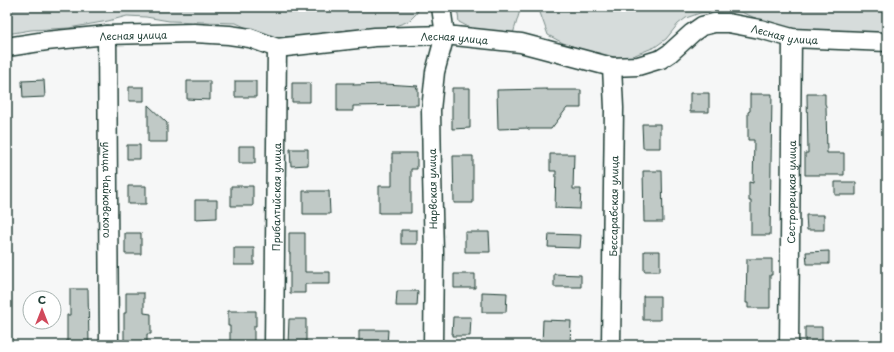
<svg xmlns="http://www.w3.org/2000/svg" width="894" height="352" viewBox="0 0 894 352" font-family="'Playpen Sans',sans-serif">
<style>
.green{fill:#d6dcdb;stroke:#7a8c88}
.building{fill:#c0c9c6;stroke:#1f3d34}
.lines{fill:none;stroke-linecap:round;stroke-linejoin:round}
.minor-casing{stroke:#1f3d34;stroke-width:21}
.minor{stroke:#fff;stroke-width:18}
.labels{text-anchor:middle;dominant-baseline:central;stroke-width:3.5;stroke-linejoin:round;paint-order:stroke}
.street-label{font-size:10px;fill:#1f3d34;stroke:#fff}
</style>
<rect width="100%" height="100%" fill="#f6f7f7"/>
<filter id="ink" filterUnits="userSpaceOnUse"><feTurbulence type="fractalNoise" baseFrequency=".025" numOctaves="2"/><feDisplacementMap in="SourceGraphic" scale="8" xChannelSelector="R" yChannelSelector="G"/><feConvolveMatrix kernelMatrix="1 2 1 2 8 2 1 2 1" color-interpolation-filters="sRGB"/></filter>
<g filter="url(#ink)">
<path class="green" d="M 7,7 L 420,7 L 416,14 L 410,20 L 404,23 L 386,29 L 348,30 L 298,36 L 278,37 L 260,34 L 236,23 L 169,21 L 146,17 L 127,16 L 108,21 L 69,28 L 31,30 L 7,34 Z
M 457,7 L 521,7 L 513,34 L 476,31 L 459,22 Z
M 538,7 L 887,7 L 887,33 L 789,31 L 765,22 L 741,12 L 728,10 L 700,13 L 686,18 L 678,24 L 666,39 L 655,47 L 630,57 L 605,57 L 563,43 L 548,35 Z"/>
<path class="building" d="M 44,80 L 45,97 L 23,98 L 22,81 Z
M 187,81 L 210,81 L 210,100 L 187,99 Z
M 235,81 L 256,81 L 256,97 L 235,97 Z
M 292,83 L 310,83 L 310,102 L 292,102 Z
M 337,83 L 354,83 L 353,85 L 385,84 L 418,86 L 416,88 L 418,88 L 418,105 L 353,106 L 353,111 L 337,111 Z
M 129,87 L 144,87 L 144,101 L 129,101 Z
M 452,88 L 470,88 L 470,128 L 452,129 Z
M 547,89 L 547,90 L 581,90 L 581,108 L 567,108 L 551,129 L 528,129 L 528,128 L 498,129 L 497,90 Z
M 690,93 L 709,93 L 709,112 L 690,112 Z
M 750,94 L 772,94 L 770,235 L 751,235 L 751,201 L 749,201 L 749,182 L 753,183 L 754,140 L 748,140 L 748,112 L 750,111 Z
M 807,94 L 825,94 L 825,104 L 826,106 L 827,153 L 844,153 L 844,175 L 805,175 L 805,153 L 808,153 Z
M 148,105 L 167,123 L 167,142 L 148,142 Z
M 642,124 L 660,124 L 660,148 L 643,148 Z
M 127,145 L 140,145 L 140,159 L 127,159 Z
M 239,146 L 255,146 L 255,163 L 239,163 Z
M 290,149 L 308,149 L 308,165 L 291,166 Z
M 392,153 L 417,153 L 417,169 L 411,169 L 411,213 L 379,213 L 379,186 L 392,186 Z
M 550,154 L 574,154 L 573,189 L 581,189 L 580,209 L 555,208 L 556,171 L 550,171 Z
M 453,156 L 473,156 L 473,203 L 454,203 Z
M 643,171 L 662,171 L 663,222 L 644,222 Z
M 835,182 L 856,182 L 856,195 L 835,195 Z
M 128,186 L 146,186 L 146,204 L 128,204 Z
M 231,186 L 253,186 L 253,206 L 231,206 Z
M 303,191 L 329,191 L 330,214 L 303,214 Z
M 195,200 L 217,200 L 217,218 L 195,219 Z
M 806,215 L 824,215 L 824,230 L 807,230 Z
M 401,230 L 417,230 L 417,244 L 401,244 Z
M 465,232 L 489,232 L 490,252 L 465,252 Z
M 125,233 L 141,233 L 141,254 L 125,254 Z
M 289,233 L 305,233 L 305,272 L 330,272 L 330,284 L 305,284 L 305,293 L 290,293 L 290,253 L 289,253 Z
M 549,234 L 581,235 L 580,248 L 548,247 Z
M 234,248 L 254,248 L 254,265 L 234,265 Z
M 644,251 L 660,251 L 660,271 L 644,271 Z
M 829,251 L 829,264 L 807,264 L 806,252 Z
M 747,259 L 772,259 L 772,275 L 770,275 L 770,308 L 748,308 L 748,303 L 746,303 Z
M 454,274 L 475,274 L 475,288 L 454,288 Z
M 554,274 L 581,275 L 581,287 L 554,287 Z
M 70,289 L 88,289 L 89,345 L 67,345 L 67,315 L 70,315 Z
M 397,291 L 418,291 L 417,306 L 396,306 Z
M 482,292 L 507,293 L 506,312 L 482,312 Z
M 126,293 L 144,293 L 144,313 L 151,314 L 151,334 L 147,334 L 147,342 L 124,342 L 124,313 L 126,313 Z
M 643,296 L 660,296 L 660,320 L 643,320 Z
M 228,311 L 256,311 L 256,326 L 254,326 L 254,345 L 230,345 L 230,326 L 228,326 Z
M 453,317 L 471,317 L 470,336 L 452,336 Z
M 289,319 L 306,319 L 306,345 L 288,345 Z
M 543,320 L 571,321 L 570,345 L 542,345 Z
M 805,327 L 822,327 L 822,343 L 805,343 Z
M 359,330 L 388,330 L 387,345 L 359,345 Z"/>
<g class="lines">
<g class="minor-casing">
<g id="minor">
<path id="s1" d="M 107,35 L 109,345"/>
<path id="s2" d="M 7,47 L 46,41 L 107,35 L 149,34 L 194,33 L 229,35 L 250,38 L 277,48 L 375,37 L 445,35 L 521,43 L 612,67 L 638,66 L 661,59 L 670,53 L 692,33 L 702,26 L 714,23 L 728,23 L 760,29 L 792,38 L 887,42"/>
<path id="s3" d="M 274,345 L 277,48"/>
<path d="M 433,345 L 434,253 L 432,173 L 431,110 L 435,72 L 445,35 L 441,7"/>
<path id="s4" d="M 611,345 L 614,108 L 612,67"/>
<path id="s5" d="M 789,345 L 792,38"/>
</g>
</g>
<use href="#minor" class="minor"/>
</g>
</g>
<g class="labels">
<g class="street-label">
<text stroke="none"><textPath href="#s2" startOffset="799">Лесная улица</textPath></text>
<text stroke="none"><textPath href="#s2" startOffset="127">Лесная улица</textPath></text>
<text stroke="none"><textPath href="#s2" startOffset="451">Лесная улица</textPath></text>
<text transform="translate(432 189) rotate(-91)">Нарвская улица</text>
<text stroke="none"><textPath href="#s1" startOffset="155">улица Чайковского</textPath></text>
<text stroke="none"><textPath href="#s5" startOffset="153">Сестрорецкая улица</textPath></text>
<text stroke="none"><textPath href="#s3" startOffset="148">Прибалтийская улица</textPath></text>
<text stroke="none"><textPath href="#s4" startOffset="139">Бессарабская улица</textPath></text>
</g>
</g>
<rect width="894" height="352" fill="none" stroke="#fff" stroke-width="24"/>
<rect x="12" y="12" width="870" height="328" fill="none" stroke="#1f3d34" stroke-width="1.5" filter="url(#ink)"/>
<g transform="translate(42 310)"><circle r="19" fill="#ffffff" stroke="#a5b1ae"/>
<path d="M0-3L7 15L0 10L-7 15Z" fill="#d1495b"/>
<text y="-6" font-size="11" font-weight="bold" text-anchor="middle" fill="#1f3d34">С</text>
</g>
</svg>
